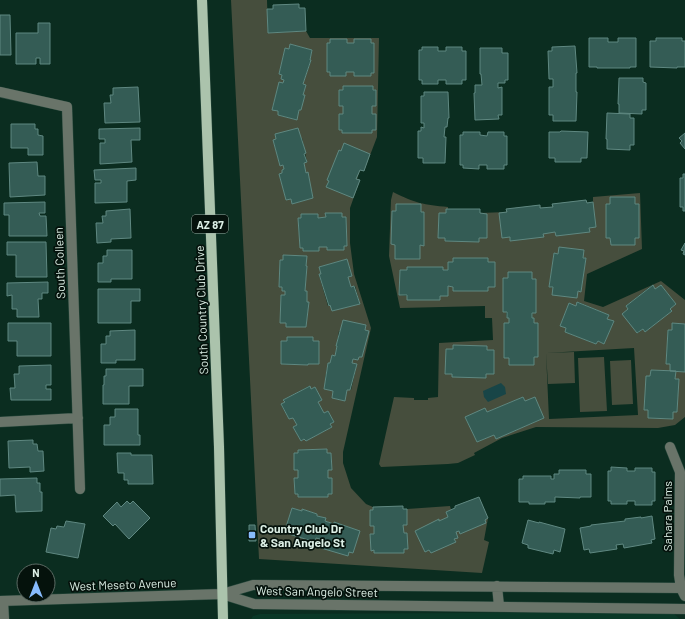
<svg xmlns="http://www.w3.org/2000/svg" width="685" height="619" viewBox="0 0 685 619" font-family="Barlow,sans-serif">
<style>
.built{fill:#0a3827}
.green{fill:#464e3d;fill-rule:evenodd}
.water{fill:#184547}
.building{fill:#345c55;stroke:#5f8881}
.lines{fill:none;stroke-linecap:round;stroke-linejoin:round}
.minor-casing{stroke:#28483c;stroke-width:11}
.major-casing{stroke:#28483c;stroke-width:11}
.minor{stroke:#697469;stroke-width:10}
.major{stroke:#abc3ac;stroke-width:10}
.poi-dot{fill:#87bbfc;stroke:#05120c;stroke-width:1.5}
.labels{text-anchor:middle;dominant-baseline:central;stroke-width:3.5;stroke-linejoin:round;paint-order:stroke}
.shield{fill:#05120c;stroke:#9cada4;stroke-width:1}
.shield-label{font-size:11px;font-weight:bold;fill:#dcefe5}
.street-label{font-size:12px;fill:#dcefe5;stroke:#05120c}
.poi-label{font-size:12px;font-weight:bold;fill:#dcefe5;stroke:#05120c;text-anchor:start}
</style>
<rect width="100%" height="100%" fill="#0b2d20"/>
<path class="built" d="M 667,612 L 673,613 L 680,619 L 251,619 L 253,616 L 260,614 Z"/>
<path class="green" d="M 231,0 L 267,0 L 268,33 L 306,31 L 310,38 L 379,38 L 377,137 L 364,171 L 360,170 L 357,179 L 360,180 L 350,208 L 350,243 L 354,274 L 371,328 L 343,452 L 343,463 L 351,488 L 366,504 L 373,507 L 403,506 L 403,509 L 407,509 L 450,506 L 451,510 L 455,508 L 455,506 L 479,497 L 488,518 L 484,540 L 489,542 L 482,573 L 259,559 ZM 330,39 L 347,39 L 347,43 L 354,43 L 355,39 L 371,39 L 371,43 L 374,43 L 374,72 L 371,73 L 371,76 L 355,76 L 354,72 L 346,72 L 346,76 L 330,76 L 330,72 L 327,72 L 327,43 L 330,43 ZM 290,44 L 312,50 L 310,60 L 311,61 L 303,84 L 306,85 L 303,95 L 304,95 L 301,110 L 299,110 L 296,120 L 278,115 L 278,111 L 272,109 L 279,83 L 283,83 L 284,80 L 281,79 L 282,75 L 279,74 L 285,48 L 289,49 ZM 343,86 L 376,90 L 376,106 L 372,106 L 372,114 L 376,114 L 376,130 L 372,130 L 372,133 L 343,133 L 342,130 L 339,130 L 339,114 L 343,114 L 343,106 L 339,106 L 339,90 L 343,90 ZM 275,134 L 302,138 L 307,162 L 304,163 L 306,173 L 308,173 L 313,198 L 292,204 L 291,199 L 286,200 L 279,174 L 282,173 L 282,170 L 284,169 L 283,165 L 280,166 L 273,140 L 276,139 ZM 326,213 L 342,213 L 342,217 L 346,217 L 347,246 L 344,246 L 343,250 L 327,250 L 327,247 L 319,247 L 319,251 L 303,251 L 303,248 L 300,248 L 298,219 L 301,218 L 301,214 L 317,214 L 318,218 L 326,217 ZM 284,255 L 306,256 L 306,266 L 307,267 L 305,291 L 307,292 L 307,302 L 309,302 L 306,327 L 286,327 L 286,323 L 280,322 L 281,295 L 285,295 L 285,291 L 282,291 L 282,287 L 279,287 L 280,260 L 283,260 ZM 347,259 L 352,276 L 348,277 L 351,287 L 355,286 L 360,304 L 332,311 L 330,305 L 328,306 L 319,275 L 321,274 L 319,267 ZM 366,325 L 365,330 L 368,331 L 362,357 L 359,357 L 358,360 L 353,359 L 352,363 L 357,364 L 351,390 L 347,390 L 345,401 L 332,398 L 333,391 L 324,389 L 326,379 L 325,379 L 328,363 L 330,363 L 332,355 L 335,356 L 339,331 ZM 287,337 L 312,337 L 313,341 L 319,341 L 319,364 L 308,364 L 308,365 L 281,364 L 281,341 L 287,341 ZM 309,386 L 311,389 L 315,387 L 322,400 L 318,402 L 324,413 L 328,411 L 334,422 L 330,424 L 332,427 L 306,441 L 304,439 L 301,441 L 293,427 L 297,425 L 293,418 L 289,419 L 281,405 L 285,402 L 283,400 ZM 327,449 L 327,453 L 331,453 L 332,469 L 328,470 L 328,478 L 332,478 L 332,494 L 328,494 L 328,497 L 298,497 L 298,494 L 295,494 L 294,478 L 298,478 L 298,470 L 294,470 L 294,454 L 298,453 L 298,450 ZM 292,508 L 302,511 L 302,509 L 317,514 L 317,516 L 325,518 L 325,521 L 334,524 L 335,522 L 359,531 L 353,553 L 319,543 L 320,539 L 316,538 L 315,542 L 289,534 L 290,531 L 285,530 Z
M 393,192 C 415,203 424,205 448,207 L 448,209 L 480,209 L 480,213 L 506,212 L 506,209 L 540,205 L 541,208 L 552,207 L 552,204 L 586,200 L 587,203 L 593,202 L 593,197 L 640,193 L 642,249 L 587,274 L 584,301 L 603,307 L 661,281 L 685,300 L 685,324 L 672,330 L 668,330 L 666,364 L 670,364 L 670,371 L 651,370 L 644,410 L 648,410 L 648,418 L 673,419 L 673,412 L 677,412 L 679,379 L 675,379 L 676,371 L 685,372 L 685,417 L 675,425 L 658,428 L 536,427 L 502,438 L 474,453 L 475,455 L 458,463 L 448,464 L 381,467 L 379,464 L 394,397 L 414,398 L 414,400 L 428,400 L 428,398 L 438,397 L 439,343 L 493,340 L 492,318 L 485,318 L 485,306 L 400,308 L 389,256 L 391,200 ZM 610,197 L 635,197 L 635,245 L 611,245 L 606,204 L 610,204 ZM 554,253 L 586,258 L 581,292 L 549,287 ZM 448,262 L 495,262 L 495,287 L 488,287 L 488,291 L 453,291 L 453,287 L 448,286 L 448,296 L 440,296 L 440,300 L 399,295 L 400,270 L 407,270 L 408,267 L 442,267 L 443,270 L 448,270 ZM 508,272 L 532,272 L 532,279 L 536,279 L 532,318 L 534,318 L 534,323 L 538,323 L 538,357 L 534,357 L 534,365 L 509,365 L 509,358 L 504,358 L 504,323 L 509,323 L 509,318 L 507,318 L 506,312 L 503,312 L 503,279 L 508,278 ZM 652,285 L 655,289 L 661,285 L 676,304 L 670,309 L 672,311 L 645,332 L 643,329 L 638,333 L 623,314 L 628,309 L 626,306 ZM 578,302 L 609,315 L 607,319 L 614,321 L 604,344 L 598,341 L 596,344 L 565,332 L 566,328 L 560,326 L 569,303 L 576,306 ZM 634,348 L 638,415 L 549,419 L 546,353 ZM 523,397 L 525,401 L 544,418 L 496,439 L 494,435 L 477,442 L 465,417 L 487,412 Z
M 574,352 L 575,383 L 548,384 L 546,353 Z
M 604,357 L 607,411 L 580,412 L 578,358 Z
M 631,360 L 633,404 L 612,405 L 610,361 Z"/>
<path class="water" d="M 501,383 L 505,387 L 506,394 L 488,402 L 484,397 L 483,391 Z"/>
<path class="building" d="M 299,4 L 299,8 L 305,8 L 306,31 L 268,33 L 267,9 L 273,9 L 273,5 Z
M 0,15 L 10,15 L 11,55 L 0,55 Z
M 38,23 L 50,23 L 50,64 L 40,64 L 40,58 L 36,58 L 36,64 L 16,64 L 16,33 L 38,33 Z
M 589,38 L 608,38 L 608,42 L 618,42 L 618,38 L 636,38 L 636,67 L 630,67 L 630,68 L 597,68 L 597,67 L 589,67 Z
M 656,38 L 682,38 L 682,41 L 685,41 L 685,67 L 677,67 L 677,68 L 650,67 L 650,41 L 656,41 Z
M 330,39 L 347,39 L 347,43 L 354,43 L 354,39 L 371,39 L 371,43 L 374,43 L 374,73 L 371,73 L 371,76 L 354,76 L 354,72 L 346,72 L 346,76 L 330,76 L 330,72 L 327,72 L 327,43 L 330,43 Z
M 290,44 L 312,50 L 310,60 L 311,60 L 303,84 L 306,85 L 303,95 L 305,95 L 301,110 L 299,110 L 297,120 L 278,115 L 278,111 L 272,110 L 279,82 L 283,83 L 284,80 L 281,79 L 282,75 L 279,74 L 285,48 L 289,49 Z
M 575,46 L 577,73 L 576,73 L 576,92 L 577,92 L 576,121 L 553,121 L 553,115 L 549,115 L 549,87 L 553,87 L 553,79 L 549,79 L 548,51 L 552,51 L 552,47 Z
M 422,47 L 438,47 L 438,51 L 446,51 L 446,47 L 462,47 L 462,51 L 466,51 L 466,80 L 462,80 L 462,84 L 446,84 L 446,80 L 438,80 L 438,84 L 422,84 L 422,80 L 419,80 L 419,50 L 422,50 Z
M 480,48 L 502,48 L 502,53 L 508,53 L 508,80 L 505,80 L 505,83 L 498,83 L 498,88 L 502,87 L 502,115 L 498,115 L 499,119 L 475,120 L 474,93 L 475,93 L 475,85 L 482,85 L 481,74 L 480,74 Z
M 619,78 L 643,78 L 643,82 L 646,83 L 646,110 L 642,110 L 642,114 L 619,113 L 619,104 L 618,104 Z
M 343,86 L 373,86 L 373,90 L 376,90 L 376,106 L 372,106 L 372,114 L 376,114 L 376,130 L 372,130 L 372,133 L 342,133 L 342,130 L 339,130 L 339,114 L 343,114 L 343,106 L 339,106 L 339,90 L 343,90 Z
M 138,87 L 140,122 L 105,123 L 104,103 L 111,103 L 110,95 L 113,95 L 113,88 Z
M 424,92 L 448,92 L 449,118 L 448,118 L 447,127 L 445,127 L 444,137 L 446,137 L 445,163 L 423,163 L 423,158 L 418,158 L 418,131 L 421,131 L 421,127 L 424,128 L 424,123 L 421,123 L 421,96 L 424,96 Z
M 607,113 L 630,114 L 630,118 L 634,118 L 634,145 L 630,145 L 630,150 L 607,149 L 607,139 L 606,139 Z
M 11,124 L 35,124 L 35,129 L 38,129 L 38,135 L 43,136 L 43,155 L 28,155 L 28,148 L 11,148 Z
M 140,128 L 140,140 L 131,140 L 132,162 L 100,164 L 100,143 L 105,143 L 105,139 L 99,139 L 99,129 Z
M 298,128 L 306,153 L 304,154 L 307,162 L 304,163 L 306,173 L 308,172 L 313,198 L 292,204 L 291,199 L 286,200 L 279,174 L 282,173 L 282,170 L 284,169 L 283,165 L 280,166 L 273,140 L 276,139 L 275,134 Z
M 561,131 L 588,132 L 587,158 L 581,158 L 581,162 L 555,162 L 555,158 L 549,158 L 549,132 L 560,132 Z
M 463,132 L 480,132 L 480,135 L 487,136 L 488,132 L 504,132 L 504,136 L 507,136 L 507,165 L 504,165 L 504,169 L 487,169 L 487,165 L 479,165 L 479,169 L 463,168 L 463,165 L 460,165 L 460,135 L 463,135 Z
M 685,133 L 685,149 L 680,143 L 682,141 L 679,138 Z
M 344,143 L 370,154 L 364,171 L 360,170 L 356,179 L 360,180 L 353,198 L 326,187 L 329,181 L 327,180 L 339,150 L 341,151 Z
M 37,162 L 38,176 L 45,176 L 45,195 L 10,197 L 9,163 Z
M 136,168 L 136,180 L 127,181 L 127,202 L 95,203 L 95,183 L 101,183 L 101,180 L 95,180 L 94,170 Z
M 683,174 L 685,174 L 685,211 L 683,211 L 683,207 L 680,207 L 680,178 L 683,178 Z
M 610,197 L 635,197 L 635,204 L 639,204 L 639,238 L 635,238 L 635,245 L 611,245 L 610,238 L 606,238 L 606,204 L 610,204 Z
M 586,200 L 587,203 L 593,202 L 596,227 L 589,228 L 590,232 L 556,236 L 555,232 L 543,234 L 544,237 L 510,241 L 510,237 L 502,238 L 499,213 L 507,212 L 506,209 L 540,205 L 540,208 L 553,207 L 552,204 Z
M 45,202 L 45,213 L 39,213 L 40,216 L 46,216 L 47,236 L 9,236 L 9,215 L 4,215 L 4,203 Z
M 396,204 L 421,204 L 421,212 L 424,212 L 424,246 L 420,245 L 420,259 L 395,259 L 395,245 L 391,244 L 392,211 L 396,211 Z
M 130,209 L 131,238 L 111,239 L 111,242 L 97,243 L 96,223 L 103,223 L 102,216 L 106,216 L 106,211 Z
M 446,209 L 480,209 L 480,213 L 487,214 L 487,238 L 479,238 L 479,242 L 445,241 L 445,238 L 438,238 L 439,213 L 446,213 Z
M 325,213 L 342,213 L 342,217 L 346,217 L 347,246 L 344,246 L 344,250 L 327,250 L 327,247 L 319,247 L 319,251 L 303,251 L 303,248 L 300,248 L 298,218 L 301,218 L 301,214 L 318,214 L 318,218 L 326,217 Z
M 7,242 L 46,242 L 47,277 L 16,277 L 16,255 L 7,255 Z
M 685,243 L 685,255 L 683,254 L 684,251 L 681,250 Z
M 559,247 L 584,250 L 583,258 L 586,258 L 581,292 L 578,291 L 577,298 L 552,295 L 553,287 L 549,287 L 554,253 L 558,254 Z
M 107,250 L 132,250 L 132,279 L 111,279 L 111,282 L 98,282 L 98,263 L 103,263 L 103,256 L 107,256 Z
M 283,255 L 307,256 L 306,266 L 307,266 L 305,291 L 307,291 L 307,302 L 309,302 L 306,327 L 286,327 L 286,323 L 280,323 L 281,295 L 285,295 L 285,291 L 282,291 L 282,287 L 279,287 L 280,260 L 283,260 Z
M 453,258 L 488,258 L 488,262 L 495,262 L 495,287 L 488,287 L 488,291 L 453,291 L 453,287 L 448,286 L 448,296 L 440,296 L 440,300 L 407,300 L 407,295 L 399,295 L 400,270 L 407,270 L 407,267 L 443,267 L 443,270 L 448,270 L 448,262 L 453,262 Z
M 347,259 L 352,276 L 348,277 L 351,287 L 354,286 L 360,304 L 332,311 L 330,305 L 329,306 L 319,274 L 321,274 L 319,267 Z
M 508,272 L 532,272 L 532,279 L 536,279 L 536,313 L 532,313 L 532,318 L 534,318 L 534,323 L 538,323 L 538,357 L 534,357 L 534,365 L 509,365 L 509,358 L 504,358 L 504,323 L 509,323 L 509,318 L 507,318 L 507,312 L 503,312 L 503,278 L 508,278 Z
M 48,282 L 48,293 L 42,293 L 42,299 L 38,299 L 39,317 L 17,317 L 17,309 L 12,309 L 12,295 L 7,296 L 7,283 Z
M 653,285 L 655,289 L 661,285 L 676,304 L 670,309 L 672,311 L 645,332 L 643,329 L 637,333 L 622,314 L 628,309 L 626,306 Z
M 98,289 L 140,289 L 140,301 L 131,301 L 131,323 L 98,323 Z
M 577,302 L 609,315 L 607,319 L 614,321 L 604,344 L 598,341 L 596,344 L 565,332 L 566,328 L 560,326 L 569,303 L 576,306 Z
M 343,320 L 366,325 L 365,330 L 369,331 L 362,357 L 359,357 L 358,360 L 353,359 L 352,363 L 357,364 L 350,390 L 347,390 L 345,401 L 332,398 L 333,391 L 324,389 L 328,363 L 330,363 L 332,355 L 335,356 L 337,346 L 336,346 Z
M 8,323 L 51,323 L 51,356 L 17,356 L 17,341 L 8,341 Z
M 672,323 L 685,324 L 685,372 L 670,371 L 670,364 L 666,364 L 668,330 L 672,330 Z
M 135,330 L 135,360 L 116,360 L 116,363 L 101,363 L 101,344 L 106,344 L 106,336 L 110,336 L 110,331 Z
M 287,337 L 313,337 L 313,341 L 319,341 L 319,364 L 308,364 L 308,365 L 281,364 L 281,341 L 287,341 Z
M 453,345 L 487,346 L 487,350 L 494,350 L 494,374 L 486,374 L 486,378 L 452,377 L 452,374 L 445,374 L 446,349 L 453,349 Z
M 51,365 L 51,385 L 46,385 L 46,389 L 51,389 L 51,400 L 11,400 L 10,388 L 15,388 L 14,374 L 19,374 L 19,366 Z
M 106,369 L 143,369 L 143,386 L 129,386 L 129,404 L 103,404 L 103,385 L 104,385 L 104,376 L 106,376 Z
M 651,370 L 676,371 L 675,379 L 679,379 L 677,412 L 673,412 L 673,419 L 648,418 L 648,410 L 644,410 L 646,376 L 650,376 Z
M 310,386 L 311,389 L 315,387 L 322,400 L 318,402 L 324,413 L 328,411 L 334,422 L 330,424 L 332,427 L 306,441 L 304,439 L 301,441 L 293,427 L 297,425 L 293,418 L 289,419 L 281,404 L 285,402 L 283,400 Z
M 523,397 L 525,401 L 535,397 L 544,418 L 496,439 L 494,435 L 477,442 L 465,417 L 485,408 L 487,412 Z
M 115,409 L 138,409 L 138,435 L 140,435 L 140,445 L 104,445 L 104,425 L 110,425 L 110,417 L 115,417 Z
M 33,440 L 33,444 L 37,444 L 38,451 L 43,451 L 44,471 L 30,472 L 30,467 L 9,468 L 8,441 Z
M 327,449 L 327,453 L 331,453 L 332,470 L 328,470 L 328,478 L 332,478 L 332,494 L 328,494 L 328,497 L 298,497 L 298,494 L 295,494 L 294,478 L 298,478 L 298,470 L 294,470 L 294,453 L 298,453 L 298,450 Z
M 117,453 L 131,453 L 131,455 L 152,455 L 153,484 L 128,484 L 128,480 L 124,480 L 124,473 L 118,473 Z
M 611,467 L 627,468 L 627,471 L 635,471 L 635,468 L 652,468 L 652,472 L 655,472 L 655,501 L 652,501 L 652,505 L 635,505 L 635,501 L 627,501 L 627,504 L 611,504 L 611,501 L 608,501 L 608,471 L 611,471 Z
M 559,470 L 586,470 L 586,474 L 591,474 L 591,497 L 580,497 L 580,498 L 555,497 L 555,502 L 545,502 L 545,504 L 529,504 L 529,502 L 519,502 L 519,479 L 523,479 L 523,476 L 551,476 L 551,479 L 554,479 L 554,474 L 559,474 Z
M 37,478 L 37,483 L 40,483 L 40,492 L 42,492 L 42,511 L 16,512 L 15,495 L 0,496 L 0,479 Z
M 479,497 L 488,518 L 485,520 L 486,523 L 460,534 L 459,531 L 456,532 L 458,538 L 454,539 L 456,542 L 431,553 L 429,550 L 425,552 L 415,531 L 439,519 L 439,521 L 448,517 L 446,512 L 455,508 L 455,506 Z
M 127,501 L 130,504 L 133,501 L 150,518 L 129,539 L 115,524 L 113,526 L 103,516 L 117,502 L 121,507 Z
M 403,506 L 403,509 L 407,509 L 407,525 L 403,525 L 404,533 L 407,533 L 408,549 L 404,549 L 404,553 L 374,553 L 374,550 L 371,551 L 370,534 L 374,534 L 374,526 L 370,526 L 370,510 L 373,510 L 373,507 Z
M 292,508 L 302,511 L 302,509 L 317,514 L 317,516 L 326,518 L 325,521 L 334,524 L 334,522 L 360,531 L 353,553 L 349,552 L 348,556 L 321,548 L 322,545 L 319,544 L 320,539 L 316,538 L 315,542 L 289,534 L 290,531 L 285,530 Z
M 652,516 L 655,539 L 651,540 L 652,543 L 624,548 L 623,544 L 616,545 L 617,549 L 590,553 L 589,549 L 584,550 L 580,528 L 591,526 L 591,525 L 625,521 L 625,519 L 641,517 L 641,518 Z
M 528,520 L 539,523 L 539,522 L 565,529 L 560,552 L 554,550 L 553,554 L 528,548 L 528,545 L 522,543 Z
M 66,521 L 85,524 L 78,558 L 46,552 L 51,528 L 56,529 L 57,526 L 64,527 Z
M 249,525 L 255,525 L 256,541 L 249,541 Z"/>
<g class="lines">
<g class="minor-casing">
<path id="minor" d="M 0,92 L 67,107 L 80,489
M 0,422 L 78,418
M 670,447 L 680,472 L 679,575 L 681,588 L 685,596
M 497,586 L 499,606
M 222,594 L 254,604 L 685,609
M 0,601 L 222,594 L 253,585 L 685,588
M 3,601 L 4,619"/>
</g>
<g class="major-casing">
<path id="major" d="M 202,0 L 219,447 L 223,619"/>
</g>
<use href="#minor" class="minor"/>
<use href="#major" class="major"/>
</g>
<rect class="poi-dot" x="248" y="531" width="8" height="8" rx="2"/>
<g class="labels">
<rect class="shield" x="192" y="215" width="36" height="18" rx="3"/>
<g class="shield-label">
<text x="210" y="224">AZ 87</text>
</g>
<g class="street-label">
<text transform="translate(59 263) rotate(-92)">South Colleen</text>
<text transform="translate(201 310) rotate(-92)">South Country Club Drive</text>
<text transform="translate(667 516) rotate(-90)">Sahara Palms</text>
<text transform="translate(123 584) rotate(-2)">West Meseto Avenue</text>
<text transform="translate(317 591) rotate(1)">West San Angelo Street</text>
</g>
<g class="poi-label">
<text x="260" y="528">Country Club Dr<tspan x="260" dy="14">&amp; San Angelo St</tspan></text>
</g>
</g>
<g transform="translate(36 583)"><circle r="19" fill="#05120c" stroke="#5b6a63"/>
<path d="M0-3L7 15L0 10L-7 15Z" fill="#87bbfc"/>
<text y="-6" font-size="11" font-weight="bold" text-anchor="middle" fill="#dcefe5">N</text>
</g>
</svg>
